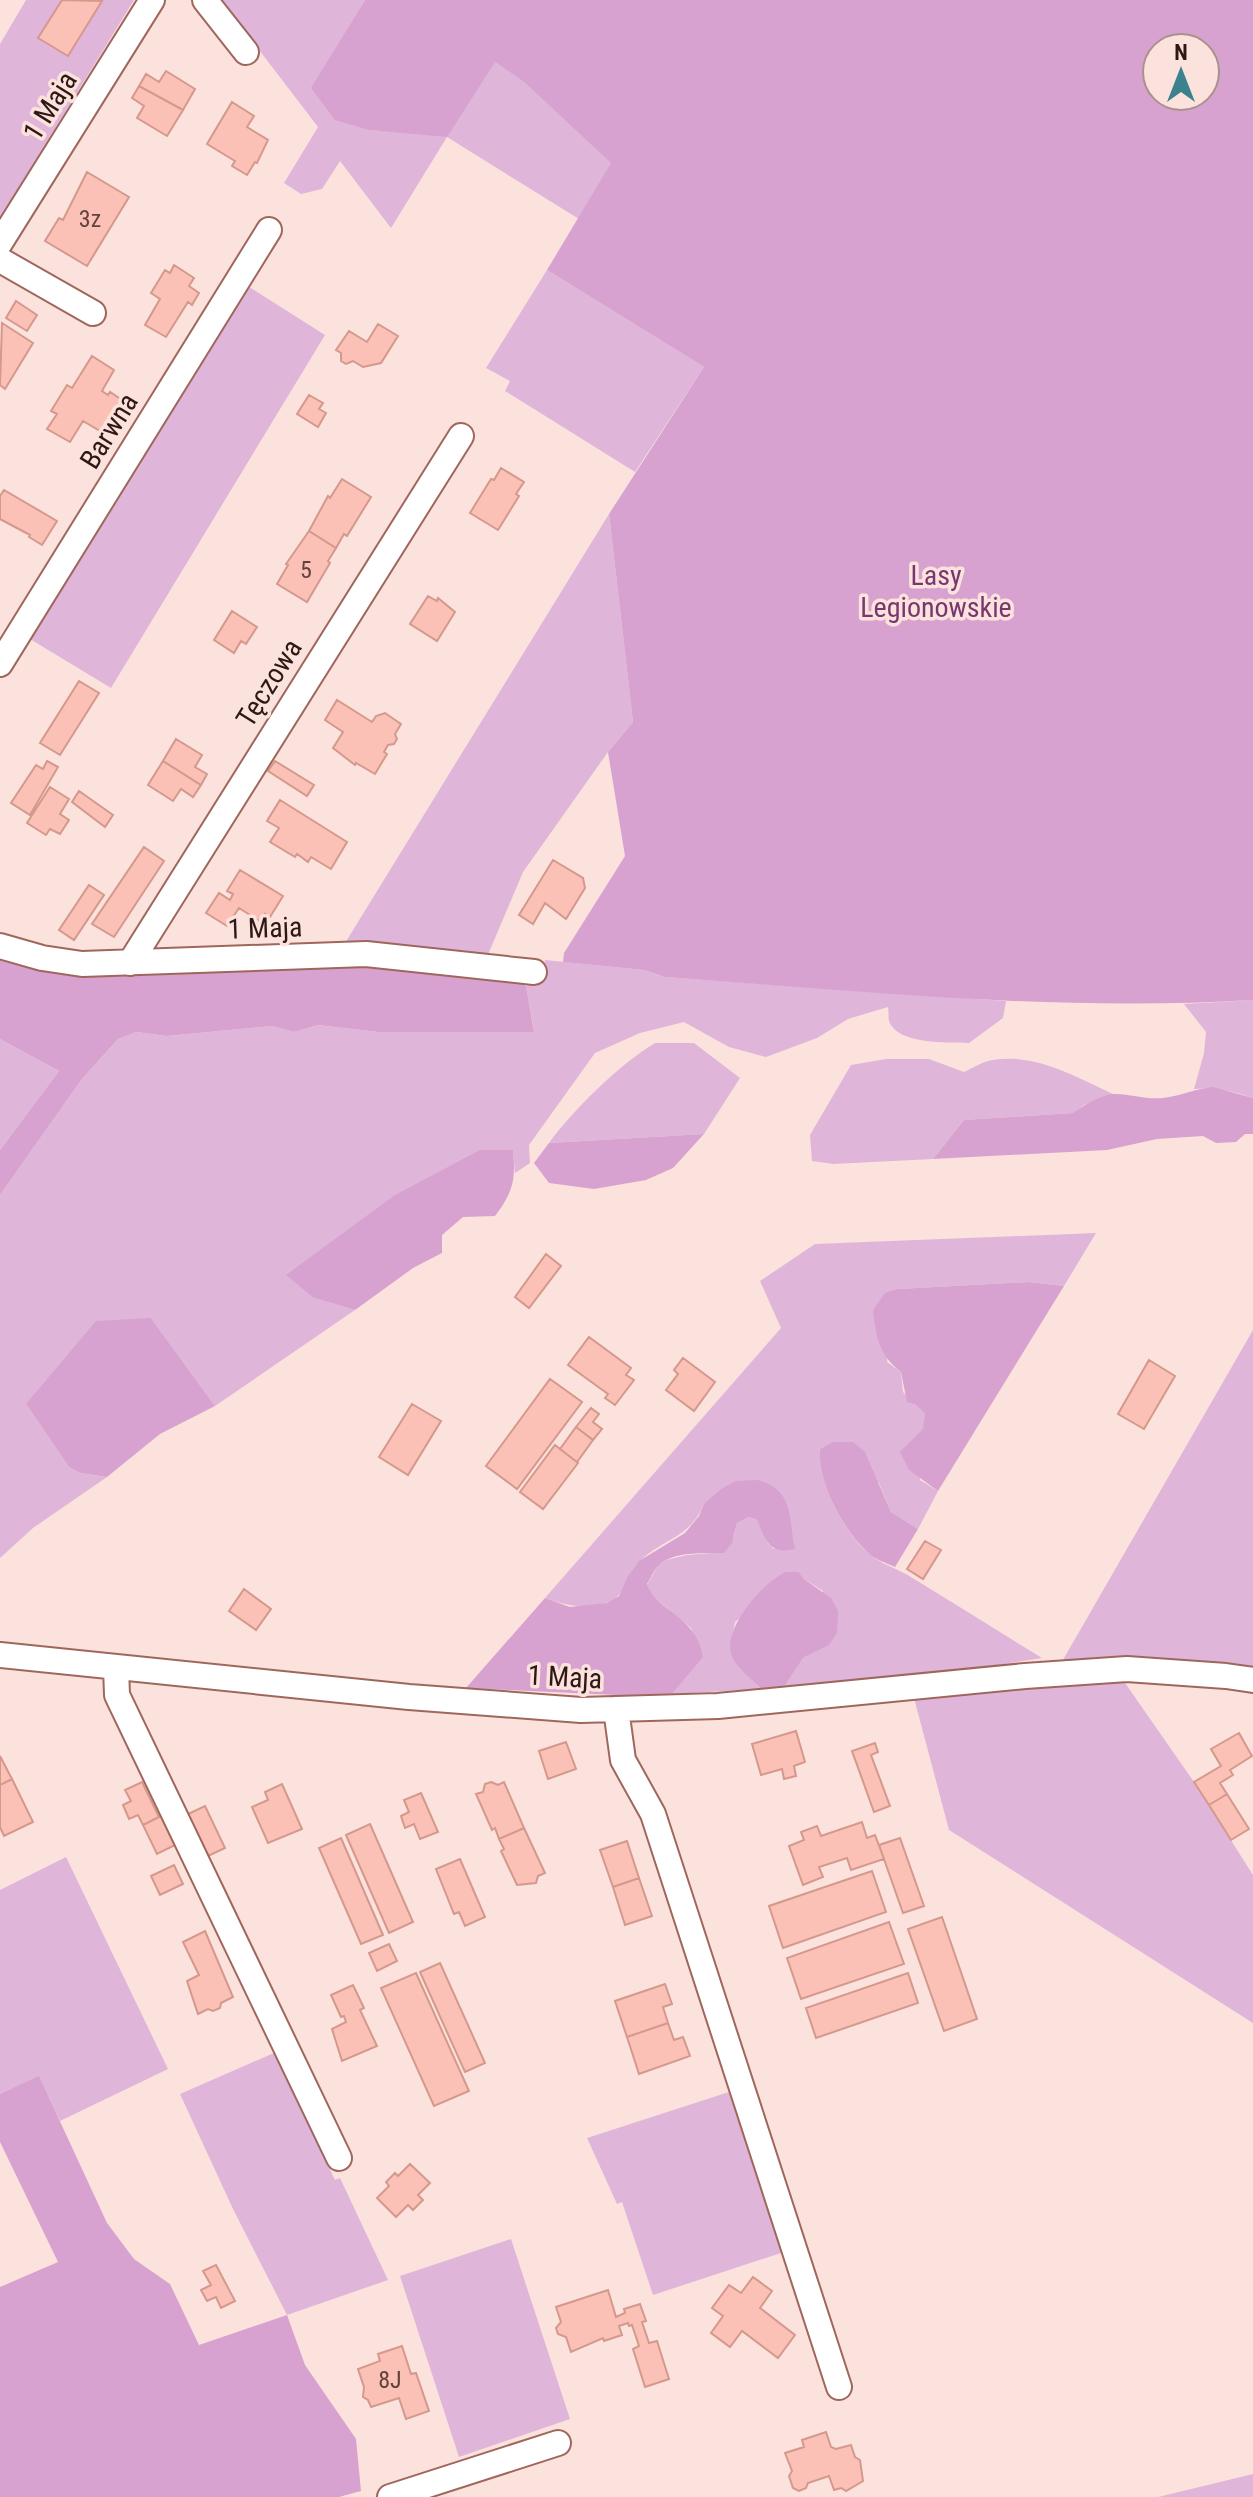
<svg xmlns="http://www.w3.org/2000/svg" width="1253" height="2497" viewBox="0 0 1253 2497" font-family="'Roboto Condensed',sans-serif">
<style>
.green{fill:#e0b5da}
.forest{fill:#d7a2cf;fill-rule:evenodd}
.building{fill:#fcc1b6;stroke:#d4988c;stroke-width:2}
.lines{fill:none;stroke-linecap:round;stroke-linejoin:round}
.minor-casing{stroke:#9f675c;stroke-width:28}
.minor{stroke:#fff;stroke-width:24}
.labels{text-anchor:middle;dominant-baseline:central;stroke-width:7;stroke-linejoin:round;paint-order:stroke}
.number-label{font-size:24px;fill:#62423c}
.street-label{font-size:28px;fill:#2e1814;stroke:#fce2dd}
.park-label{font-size:28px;fill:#773770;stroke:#fce2dd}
</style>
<rect width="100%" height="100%" fill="#fce2dd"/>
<path class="green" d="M 26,0 L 134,0 L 0,218 L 0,44 Z
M 221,0 L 365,0 L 312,88 L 369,130 L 401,132 L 495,62 L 525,83 L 612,163 L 579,219 L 447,137 L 391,228 L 340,161 L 322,189 L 301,194 L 284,183 L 318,127 Z
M 547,270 L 704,367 L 635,472 L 505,391 L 510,381 L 486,368 Z
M 246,285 L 325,335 L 111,688 L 30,639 Z
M 609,514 L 633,722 L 608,752 L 523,872 L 487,957 L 342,948 Z
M 545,960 L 644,970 L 665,977 L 1006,1001 L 1003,1018 L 969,1043 C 948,1042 897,1045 889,1021 C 888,1016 889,1012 888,1007 L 848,1019 L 817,1038 L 766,1057 L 729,1047 L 684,1022 L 640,1033 L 595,1053 L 529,1145 L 530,1163 L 515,1173 L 513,1150 L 314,1298 L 355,1310 L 215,1406 L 151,1318 L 26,1404 L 69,1467 L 80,1473 L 107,1477 L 33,1528 L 0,1558 L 0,1195 L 82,1079 L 118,1039 L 136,1032 L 167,1036 L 272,1026 L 294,1032 L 318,1025 L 378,1032 L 534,1031 L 526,986 L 542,975 Z
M 1253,1000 L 1253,1098 C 1232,1091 1216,1087 1194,1089 L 1204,1053 L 1206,1032 L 1184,1004 Z
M 0,1039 L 59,1071 L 0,1150 Z
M 655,1043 L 694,1043 L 740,1078 L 704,1134 L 549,1143 C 571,1112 622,1062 655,1043 Z
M 886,1059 L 929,1059 L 964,1072 C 973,1068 983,1061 993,1060 C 1036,1053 1076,1077 1113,1094 L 1084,1105 L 1074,1113 L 964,1120 L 933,1159 L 833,1164 L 812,1161 L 810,1135 L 851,1065 Z
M 1096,1233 L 1064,1286 L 1029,1282 L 898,1289 L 887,1362 L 901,1372 L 903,1392 L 925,1414 L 920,1480 L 938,1491 L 918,1529 L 891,1512 L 879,1483 L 832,1442 L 820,1449 C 817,1480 844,1532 868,1553 C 879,1563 898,1569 911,1577 C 955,1604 998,1631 1042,1658 L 924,1676 L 784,1687 L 804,1657 L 823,1591 L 804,1579 L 799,1572 L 735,1622 L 733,1633 L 742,1670 L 761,1689 L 672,1694 L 702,1657 L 691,1628 L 649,1593 L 647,1585 L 658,1565 L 666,1560 L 687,1555 L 724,1552 L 734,1536 L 737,1523 L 749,1517 L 757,1520 L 768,1543 L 774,1549 L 791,1530 L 789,1513 L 704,1504 C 690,1538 664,1538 640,1561 C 626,1573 626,1598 606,1603 C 585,1610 565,1605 545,1598 L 781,1328 L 760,1281 L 815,1244 Z
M 1253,1330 L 1253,1670 L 1199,1661 L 1127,1656 L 1060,1665 Z
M 1123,1680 L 1194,1782 L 1253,1875 L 1253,2023 L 949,1830 L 914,1698 Z
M 66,1857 L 168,2069 L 60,2121 L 39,2077 L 0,2094 L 0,1890 Z
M 274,2053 L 335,2180 L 340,2178 L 388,2280 L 287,2315 L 233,2209 L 180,2094 Z
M 732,2091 L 784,2252 L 653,2295 L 622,2202 L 617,2204 L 587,2138 Z
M 511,2239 L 570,2419 L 459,2457 L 400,2276 Z
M 1253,2474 L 1253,2497 L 1158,2497 Z"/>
<path class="forest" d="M 365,0 L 1253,0 L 1253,1000 C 1057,1012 860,991 665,977 L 644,970 L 563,962 L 564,953 L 625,856 L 608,752 L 633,722 L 609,514 L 704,367 L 547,270 L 611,163 L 525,83 L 495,62 L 447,137 L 369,130 L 335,120 L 311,88 ZM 1157,48 L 1205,48 L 1205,96 L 1157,96 Z
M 0,952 L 366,958 L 496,971 L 526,986 L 534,1032 L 378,1032 L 318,1025 L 294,1032 L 272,1026 L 167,1036 L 136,1032 L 118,1039 L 82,1079 L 0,1195 L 0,1150 L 59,1071 L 0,1039 Z
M 1213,1087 L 1253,1098 L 1253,1134 L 1245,1134 L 1236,1142 L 1216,1143 L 1203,1136 L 1157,1139 L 1107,1150 L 933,1159 L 964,1120 L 1073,1113 C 1084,1105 1099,1096 1113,1094 C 1128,1093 1146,1100 1163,1098 C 1180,1096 1195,1089 1213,1087 Z
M 704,1134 L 673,1168 L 646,1180 L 594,1189 L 549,1183 L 534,1163 L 549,1143 Z
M 480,1150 L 513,1150 C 516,1180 513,1192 495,1216 L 463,1217 L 442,1235 L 442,1253 L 413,1268 L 355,1310 L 314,1298 L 286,1275 L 395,1195 Z
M 1029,1282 L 1064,1286 L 938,1491 L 909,1470 L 900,1452 L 923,1429 L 925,1414 L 915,1404 L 907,1402 L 901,1372 C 879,1355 876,1337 873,1310 L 885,1293 L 898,1289 Z
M 151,1318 L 215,1406 L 160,1434 L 107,1477 L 80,1473 L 69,1467 L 26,1404 L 96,1321 Z
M 832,1442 L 853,1442 L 865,1452 L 891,1512 L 918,1529 L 895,1567 C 886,1563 874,1559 867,1552 C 843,1529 817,1481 820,1449 Z
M 758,1480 C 795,1491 788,1518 795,1549 C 770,1555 766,1541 757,1520 L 749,1517 L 737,1523 L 732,1543 L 724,1553 C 705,1553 670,1551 657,1567 C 653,1572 650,1579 647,1584 C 655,1611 696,1614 703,1657 L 672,1694 L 639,1696 L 466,1688 L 545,1598 L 570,1607 L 607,1603 L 619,1596 L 628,1576 L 639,1561 L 685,1533 L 699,1516 L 704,1504 L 721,1489 L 736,1481 Z
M 786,1572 L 799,1572 L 804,1579 L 831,1598 L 838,1611 L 837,1633 L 829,1645 L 804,1657 L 784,1687 L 761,1689 C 752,1679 737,1669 732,1656 C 721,1629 764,1581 786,1572 Z
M 39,2076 L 107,2223 L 134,2259 L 170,2284 L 199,2345 L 287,2315 L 305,2365 L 356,2439 L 361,2491 L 339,2497 L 0,2497 L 0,2287 L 58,2262 L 0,2142 L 0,2094 Z"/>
<path class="building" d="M 62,0 L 102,1 L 68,56 L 38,38 Z
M 166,71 L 195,89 L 183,110 L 139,86 L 146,74 L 159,82 Z
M 139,86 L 183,110 L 167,136 L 137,118 L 144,106 L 132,98 Z
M 232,102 L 254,116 L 247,127 L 268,140 L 257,163 L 255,162 L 247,175 L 232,166 L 235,161 L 207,144 Z
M 87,172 L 129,197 L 87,266 L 45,241 L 59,218 L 63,220 Z
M 174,265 L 194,278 L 189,286 L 199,293 L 192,305 L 188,302 L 166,337 L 145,325 L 160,299 L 151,293 L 165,270 L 170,273 Z
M 16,301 L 37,315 L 27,331 L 6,318 Z
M 2,323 L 33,343 L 5,389 L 0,385 Z
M 378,324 L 398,336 L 381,363 L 363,367 L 353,361 L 346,364 L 341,361 L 341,353 L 336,350 L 349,331 L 367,342 Z
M 92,356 L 114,370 L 102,391 L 108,395 L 110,392 L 125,402 L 105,434 L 83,421 L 70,442 L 47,429 L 57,414 L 51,411 L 67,385 L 72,388 Z
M 309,395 L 323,403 L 319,409 L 326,413 L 318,427 L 297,414 Z
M 501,468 L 524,482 L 516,494 L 519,496 L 498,530 L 470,513 L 491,479 L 494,480 Z
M 342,479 L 371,497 L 347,536 L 344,534 L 336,548 L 309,531 L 328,496 L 330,498 Z
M 4,490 L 57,521 L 42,545 L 29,537 L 30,535 L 0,519 L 0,496 Z
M 309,531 L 336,548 L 328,561 L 330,563 L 307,602 L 277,584 L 288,565 L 286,564 Z
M 428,596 L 437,601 L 438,598 L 455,612 L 437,641 L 410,624 Z
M 232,611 L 257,627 L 246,644 L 241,641 L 234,653 L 214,640 Z
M 79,681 L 99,693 L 60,755 L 40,743 Z
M 337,700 L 372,722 L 376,716 L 385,713 L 401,724 L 395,734 L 397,739 L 394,744 L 388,745 L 384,752 L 387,754 L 375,774 L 356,763 L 355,765 L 333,748 L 343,732 L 325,720 Z
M 176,739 L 202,755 L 195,767 L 207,774 L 201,785 L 163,761 Z
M 47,761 L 58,767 L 30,815 L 11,803 L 36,765 L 43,769 Z
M 163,761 L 201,785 L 193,797 L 181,789 L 173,801 L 148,785 Z
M 275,761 L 314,785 L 307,796 L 268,771 Z
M 50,787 L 69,799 L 60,814 L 69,820 L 60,834 L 50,829 L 46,835 L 27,823 Z
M 79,791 L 113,815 L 105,827 L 72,802 Z
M 280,800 L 347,842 L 331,869 L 311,857 L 308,862 L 297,854 L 295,857 L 270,842 L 279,828 L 267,821 Z
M 144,847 L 164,861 L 114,937 L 92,924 Z
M 553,860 L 583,878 L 585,888 L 566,919 L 545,903 L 533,924 L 519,915 Z
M 240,870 L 283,896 L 270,917 L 265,914 L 261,922 L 239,908 L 227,926 L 206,913 L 219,893 L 230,900 L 233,894 L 227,891 Z
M 89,885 L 104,895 L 74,940 L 59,930 Z
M 546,1254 L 561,1266 L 529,1308 L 515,1297 Z
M 589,1337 L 631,1368 L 626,1375 L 634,1380 L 615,1405 L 605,1398 L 608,1394 L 568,1365 Z
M 683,1358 L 715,1382 L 694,1411 L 666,1390 L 678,1374 L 674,1370 Z
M 1149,1360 L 1175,1376 L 1144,1429 L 1118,1414 Z
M 550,1379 L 582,1402 L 517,1489 L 486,1466 Z
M 412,1404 L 441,1421 L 408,1475 L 379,1457 Z
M 591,1408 L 599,1414 L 593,1422 L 602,1429 L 593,1440 L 576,1427 Z
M 576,1427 L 593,1440 L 577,1462 L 560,1449 Z
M 555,1445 L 578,1463 L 543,1509 L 520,1492 Z
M 925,1541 L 941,1550 L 923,1579 L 907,1569 Z
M 244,1589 L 271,1609 L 256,1630 L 229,1611 Z
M 796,1731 L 805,1762 L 794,1766 L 796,1776 L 784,1779 L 782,1769 L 761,1775 L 752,1744 Z
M 1239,1733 L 1252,1756 L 1230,1770 L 1233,1775 L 1220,1783 L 1227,1794 L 1209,1805 L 1194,1782 L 1221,1766 L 1211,1749 Z
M 566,1742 L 576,1769 L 548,1779 L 539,1751 Z
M 875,1743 L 878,1752 L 871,1755 L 890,1806 L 874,1812 L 852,1751 Z
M 0,1756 L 12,1779 L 0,1785 Z
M 12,1779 L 33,1822 L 4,1836 L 0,1827 L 0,1785 Z
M 142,1782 L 159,1817 L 143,1825 L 138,1815 L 129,1819 L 123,1805 L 131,1801 L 125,1790 Z
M 491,1782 L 498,1785 L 504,1782 L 524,1828 L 499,1839 L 495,1828 L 492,1830 L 476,1794 L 483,1792 L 485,1784 Z
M 282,1784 L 302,1829 L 268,1843 L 252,1807 L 268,1800 L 265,1792 Z
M 421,1793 L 438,1832 L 420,1839 L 414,1824 L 405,1828 L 401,1816 L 409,1812 L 404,1800 Z
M 1227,1794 L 1249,1829 L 1231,1840 L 1209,1805 Z
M 205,1806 L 225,1848 L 206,1857 L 186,1815 Z
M 161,1816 L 175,1845 L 157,1854 L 143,1825 Z
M 862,1822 L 867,1838 L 875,1835 L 884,1859 L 851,1870 L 847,1858 L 819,1867 L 823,1877 L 803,1885 L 789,1846 L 804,1840 L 801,1832 L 817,1826 L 821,1836 Z
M 370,1824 L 413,1922 L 389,1933 L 346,1835 Z
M 524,1828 L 545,1873 L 538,1876 L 536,1883 L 517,1885 L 501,1851 L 504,1849 L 499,1839 Z
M 341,1838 L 383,1935 L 361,1944 L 319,1848 Z
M 900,1838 L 924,1906 L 903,1913 L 879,1845 Z
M 627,1841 L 639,1878 L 613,1887 L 600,1850 Z
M 460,1859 L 485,1917 L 465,1926 L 459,1912 L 454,1914 L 436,1869 Z
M 174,1865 L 183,1884 L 160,1895 L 151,1876 Z
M 872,1871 L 886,1912 L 783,1948 L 769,1906 Z
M 639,1878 L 652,1916 L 625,1925 L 613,1887 Z
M 942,1917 L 977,2019 L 944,2031 L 908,1929 Z
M 889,1922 L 904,1964 L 801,1999 L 787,1958 Z
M 205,1931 L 233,1997 L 221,2003 L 220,2008 L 213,2011 L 208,2009 L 198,2014 L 187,1981 L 199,1975 L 183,1942 Z
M 389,1944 L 397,1961 L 377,1971 L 369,1953 Z
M 440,1963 L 485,2063 L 465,2072 L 420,1972 Z
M 416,1973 L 469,2091 L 434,2106 L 381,1988 Z
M 908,1973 L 918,2003 L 816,2038 L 806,2008 Z
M 665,1984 L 672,2004 L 663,2007 L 668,2023 L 627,2037 L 615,2001 Z
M 353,1985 L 364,2008 L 360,2010 L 377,2046 L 342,2061 L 332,2029 L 346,2022 L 344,2016 L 341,2017 L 331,1995 Z
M 668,2023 L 674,2040 L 683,2037 L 690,2056 L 639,2074 L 627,2037 Z
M 410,2164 L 430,2183 L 418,2195 L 423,2200 L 413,2210 L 408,2205 L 396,2217 L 377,2198 L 389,2186 L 386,2182 L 395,2173 L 398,2176 Z
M 216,2265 L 235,2301 L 221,2308 L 216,2297 L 207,2301 L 201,2290 L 211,2285 L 203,2271 Z
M 753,2277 L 772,2291 L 760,2308 L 795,2335 L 778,2358 L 742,2331 L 730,2347 L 711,2333 L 723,2316 L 712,2308 L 729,2285 L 741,2293 Z
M 608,2290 L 616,2317 L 625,2313 L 624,2309 L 640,2304 L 646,2321 L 642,2322 L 649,2343 L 657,2341 L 669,2379 L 645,2387 L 633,2349 L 639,2346 L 632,2325 L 629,2326 L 628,2323 L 619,2326 L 622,2335 L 604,2341 L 603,2338 L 571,2352 L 566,2337 L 558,2334 L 556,2328 L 561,2322 L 556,2307 Z
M 402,2346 L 411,2374 L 416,2373 L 429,2411 L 406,2419 L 399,2398 L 371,2407 L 368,2400 L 363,2397 L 364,2387 L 358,2369 L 380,2361 L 378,2354 Z
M 826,2432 L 831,2447 L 836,2449 L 851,2445 L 855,2457 L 860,2460 L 863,2481 L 846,2491 L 841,2488 L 834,2490 L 829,2476 L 808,2483 L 806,2488 L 799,2491 L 793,2488 L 789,2476 L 792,2471 L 785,2453 L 804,2447 L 802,2440 Z"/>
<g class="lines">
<g class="minor-casing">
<path id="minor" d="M 205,0 L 246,52
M 0,243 L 152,0
M 0,260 L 93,313
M 0,664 L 269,230
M 0,946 L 42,958 L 82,964 L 366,954 L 534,972
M 130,963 L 461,436
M 0,1655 L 409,1697 L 581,1710 L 718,1706 L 1025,1676 L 1127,1669 L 1226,1676 L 1253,1680
M 116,1667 L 117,1695 L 339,2158
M 616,1709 L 623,1760 L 653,1814 L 839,2387
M 390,2497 L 558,2443"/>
</g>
<use href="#minor" class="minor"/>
</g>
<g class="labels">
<g class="number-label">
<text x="90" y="219">3z</text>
<text x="306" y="570">5</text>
<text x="390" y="2380">8J</text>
</g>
<g class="street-label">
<text transform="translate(50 106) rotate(-58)">1 Maja</text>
<text transform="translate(109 431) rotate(-58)">Barwna</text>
<text transform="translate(269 683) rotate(-58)">Tęczowa</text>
<text transform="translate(265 928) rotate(-2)">1 Maja</text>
<text transform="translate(565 1677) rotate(3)">1 Maja</text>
</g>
<g class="park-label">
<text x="936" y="575">Lasy<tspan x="936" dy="32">Legionowskie</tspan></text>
</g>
</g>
<g transform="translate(1181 72)"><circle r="38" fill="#fce2dd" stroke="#aa918d" stroke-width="2"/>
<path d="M0-6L14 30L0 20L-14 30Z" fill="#3c828e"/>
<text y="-12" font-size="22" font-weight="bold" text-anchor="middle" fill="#2e1814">N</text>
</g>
</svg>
